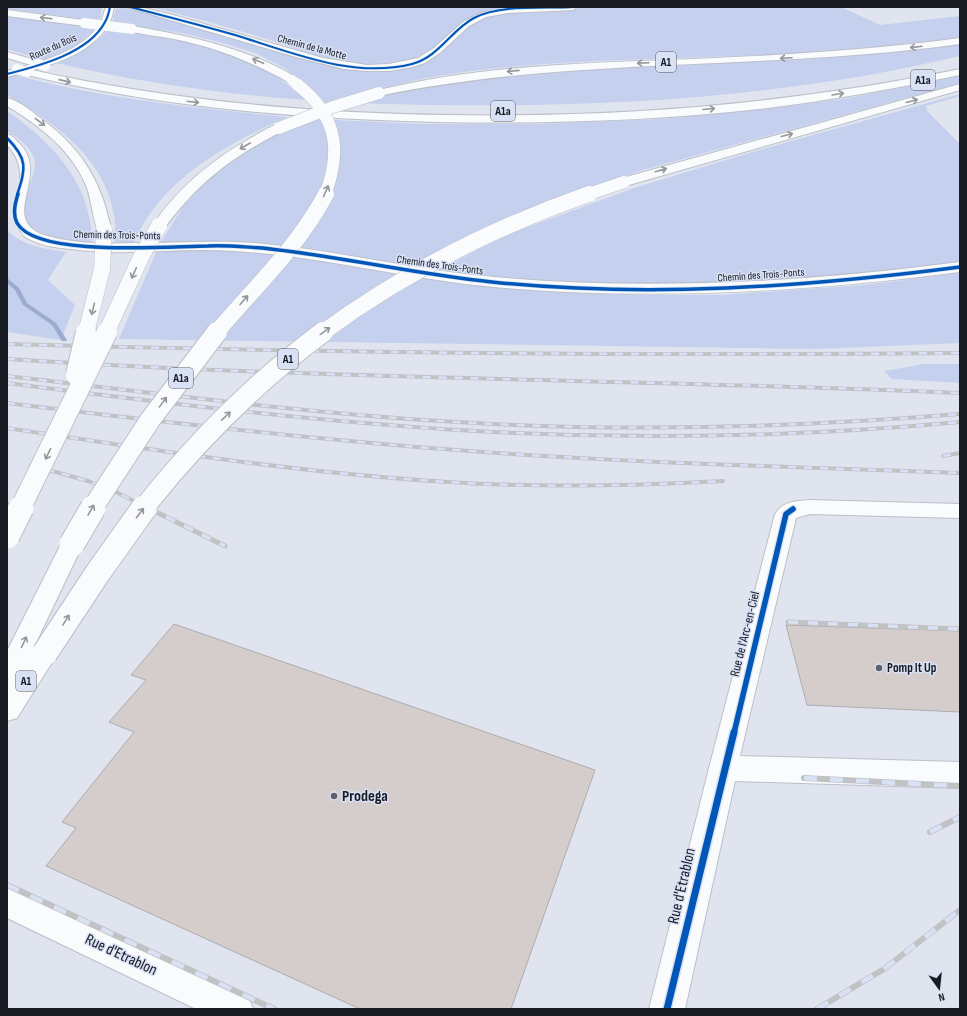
<svg xmlns="http://www.w3.org/2000/svg" width="967" height="1016" viewBox="0 0 967 1016" font-family="'Sofia Sans Condensed',sans-serif">
<style>
.green{fill:#c4d0ee}
.lines{fill:none;stroke-linecap:round;stroke-linejoin:round}
.stream{fill:#9cabd0;fill-rule:evenodd}
.building{fill:#d4cdcb;stroke:#adacae}
.street-casing{stroke:#bbbfc8;stroke-width:2}
.highway-casing{stroke:#bbbfc8;stroke-width:2}
.street{fill:#fafbfd;fill-rule:evenodd}
.highway{fill:#fafbfd;fill-rule:evenodd}
.rail-far2-casing{stroke:#c0c2c4;stroke-width:4}
.rail-far1-casing{stroke:#c0c2c4;stroke-width:5}
.rail-casing{stroke:#c0c2c4;stroke-width:6}
.rail-far2{stroke:#d9e1f5;stroke-width:2.5;stroke-dasharray:8;stroke-linecap:butt}
.rail-far1{stroke:#d9e1f5;stroke-width:3.5;stroke-dasharray:10;stroke-linecap:butt}
.rail{stroke:#d9e1f5;stroke-width:4.5;stroke-dasharray:13;stroke-linecap:butt}
.highway-bridge-far4-casing{stroke:#bbbfc8;stroke-width:10;stroke-linecap:butt}
.highway-bridge-far3-casing{stroke:#bbbfc8;stroke-width:13;stroke-linecap:butt}
.highway-bridge-far2-casing{stroke:#bbbfc8;stroke-width:17;stroke-linecap:butt}
.highway-bridge-far1-casing{stroke:#bbbfc8;stroke-width:22;stroke-linecap:butt}
.highway-bridge-casing{stroke:#bbbfc8;stroke-width:27;stroke-linecap:butt}
.highway-bridge-far4{stroke:#fafbfd;stroke-width:10}
.highway-bridge-far3{stroke:#fafbfd;stroke-width:12}
.highway-bridge-far2{stroke:#fafbfd;stroke-width:16}
.highway-bridge-far1{stroke:#fafbfd;stroke-width:20}
.highway-bridge{stroke:#fafbfd;stroke-width:25}
.cycleway-far4-casing{stroke:#d9e1f5;stroke-width:3}
.cycleway-far3-casing{stroke:#d9e1f5;stroke-width:4}
.cycleway-far2-casing{stroke:#d9e1f5;stroke-width:5}
.cycleway-far1-casing{stroke:#d9e1f5;stroke-width:8}
.cycleway-casing{stroke:#d9e1f5;stroke-width:10}
.cycleway-far4{stroke:#0057b8;stroke-width:2}
.cycleway-far3{stroke:#0057b8;stroke-width:2.5}
.cycleway-far2{stroke:#0057b8;stroke-width:3.5}
.cycleway-far1{stroke:#0057b8;stroke-width:5.5}
.cycleway{stroke:#0057b8;stroke-width:7}
.oneway{stroke:#94969a}
.poi-dot{fill:#5e616a;stroke:#d9e1f5;stroke-width:1.5}
.labels{text-anchor:middle;dominant-baseline:central;stroke-width:3;stroke-linejoin:round;paint-order:stroke}
.far-street-label{font-size:11px;fill:#181b22;stroke:#d9e1f5}
.shield{fill:#d9e1f5;stroke:#525661;stroke-width:1}
.shield-label{font-size:12px;font-weight:bold;fill:#181b22}
.street-label{font-size:13px;fill:#181b22;stroke:#d9e1f5}
.poi-label{font-size:13px;font-weight:bold;fill:#181b22;stroke:#d9e1f5;text-anchor:start}
.near-poi-label{font-size:16px;font-weight:bold;fill:#181b22;stroke:#d9e1f5;text-anchor:start}
.near-street-label{font-size:16px;fill:#181b22;stroke:#d9e1f5}
</style>
<rect width="100%" height="100%" fill="#dfe4ef"/>
<path class="green" d="M 7,7 L 102,7 L 100,21 L 7,9 Z
M 151,7 L 841,7 L 880,25 L 960,16 L 960,37 C 885,47 809,54 733,56 C 641,60 548,60 457,73 C 412,79 369,91 326,104 L 285,68 L 255,53 L 219,42 L 182,33 L 112,23 L 116,9 L 124,8 L 178,21 L 325,65 L 342,68 L 422,63 L 433,58 L 441,51 L 429,50 C 379,86 308,51 257,36 C 222,25 187,16 151,7 Z
M 7,15 L 98,27 L 76,45 L 44,60 L 7,49 Z
M 109,28 C 163,36 219,44 267,71 C 282,79 294,90 307,100 C 221,94 136,82 52,62 C 72,54 96,47 109,28 Z
M 960,44 L 960,56 C 762,103 558,110 355,103 L 398,92 L 466,79 L 616,66 L 811,59 Z
M 15,75 C 104,99 196,108 288,117 C 228,143 161,179 134,242 L 115,242 C 115,233 116,223 114,215 C 104,156 54,123 7,95 L 7,77 Z
M 960,76 L 960,83 L 639,171 L 558,199 L 407,267 L 254,243 L 214,241 L 161,242 L 183,207 L 209,179 L 246,151 L 284,131 L 311,119 L 422,124 L 542,124 L 662,119 L 764,109 L 843,99 Z
M 960,94 L 960,96 L 926,106 L 927,111 L 960,144 L 960,262 C 856,274 751,285 646,286 C 576,286 505,278 435,272 L 504,236 L 634,188 L 749,153 Z
M 7,111 C 53,143 92,184 92,243 C 71,242 20,236 23,207 C 24,195 36,172 35,162 C 33,148 18,138 7,131 Z
M 7,230 C 22,246 46,249 66,252 L 48,280 L 75,305 L 61,340 L 7,332 Z
M 226,249 L 265,252 L 435,280 L 499,287 L 644,295 L 723,295 L 864,285 L 960,273 L 960,343 L 816,349 L 119,339 L 157,250 Z
M 924,364 L 960,364 L 960,383 L 892,379 L 884,371 Z"/>
<g class="lines">
<path class="stream" d="M 7,278 L 19,288 L 27,303 L 56,323 L 67,340 L 66,341 L 62,341 L 52,325 L 23,305 L 15,290 L 7,283 Z"/>
</g>
<path class="building" d="M 174,624 L 595,770 L 511,1009 L 360,1009 L 46,866 L 76,828 L 62,822 L 134,732 L 109,722 L 146,680 L 131,675 Z
M 786,625 L 960,631 L 960,712 L 807,705 Z"/>
<g class="lines">
<g class="street-casing">
<path id="street" d="M 106,7 L 114,7 C 113,12 112,17 110,22 C 92,57 42,68 7,77 L 7,71 C 37,63 85,51 101,22 C 103,17 104,12 106,7 Z
M 126,7 L 140,7 L 173,15 L 323,58 L 367,65 L 389,64 L 418,58 L 434,48 L 463,22 L 480,13 L 516,7 L 577,7 L 573,10 L 508,13 L 486,17 L 469,26 L 441,52 L 425,63 L 412,67 L 389,71 L 367,71 L 344,69 L 296,57 Z
M 7,134 C 13,136 15,139 19,143 C 51,175 0,216 41,234 C 71,244 104,244 135,243 C 175,243 215,240 255,243 C 336,250 414,270 494,277 C 650,291 805,282 960,262 L 960,272 C 805,292 650,301 494,287 C 406,279 321,256 234,251 C 179,247 125,257 71,249 C 56,248 38,245 25,237 C 0,209 39,178 7,145 Z
M 810,500 L 960,504 L 960,518 L 810,514 L 796,518 L 740,756 L 960,762 L 960,788 L 735,781 L 685,1009 L 649,1009 L 709,768 L 775,514 C 783,501 796,501 810,500 Z
M 7,885 L 248,996 L 253,1009 L 196,1009 L 7,918 Z"/>
</g>
<g class="highway-casing">
<path id="highway" d="M 7,10 L 84,20 L 89,23 L 84,26 L 7,16 Z
M 132,26 C 180,34 227,44 271,64 C 279,68 292,73 297,80 L 292,83 L 288,82 C 252,62 215,47 174,39 C 159,36 144,35 129,31 L 129,27 Z
M 960,38 L 960,44 C 767,71 570,56 379,96 L 374,93 L 375,91 C 479,65 588,63 694,59 C 783,55 872,50 960,38 Z
M 7,52 L 39,61 L 40,63 L 35,66 L 7,58 Z
M 27,69 C 166,100 306,113 449,115 C 623,118 789,104 960,69 L 960,75 C 893,89 827,101 759,109 C 652,121 545,124 437,122 C 298,119 159,107 23,74 L 22,72 Z
M 960,84 L 960,90 L 629,185 L 619,185 L 617,182 L 619,179 Z
M 7,98 C 17,100 28,108 36,115 C 79,145 101,178 111,229 L 109,232 L 99,232 C 94,225 91,199 87,188 C 73,151 40,126 7,106 Z
M 279,124 L 283,125 L 285,128 L 283,131 C 233,156 197,183 164,229 L 154,229 L 152,226 C 177,189 210,161 249,139 C 258,134 268,127 279,124 Z
M 72,536 L 80,538 L 83,544 L 33,649 C 39,642 46,643 54,646 L 58,653 L 17,718 L 7,721 L 7,651 L 61,544 L 64,538 Z"/>
</g>
<use href="#street" class="street"/>
<use href="#highway" class="highway"/>
<g class="rail-far2-casing">
<path id="rail-far2" d="M 7,344 C 325,353 642,356 960,353
M 7,359 C 324,380 642,379 960,393
M 7,376 C 163,394 318,415 475,423 C 637,432 799,427 960,414
M 7,383 C 163,403 318,422 475,431 C 637,440 799,437 960,422
M 7,403 C 161,422 316,440 470,451 C 633,463 797,467 960,473
M 7,428 C 153,450 300,473 448,482 C 540,488 631,486 723,481
M 943,456 L 960,453
M 31,465 L 88,481 L 116,492 L 150,509"/>
</g>
<g class="rail-far1-casing">
<path id="rail-far1" d="M 148,508 L 225,546
M 788,622 L 960,629"/>
</g>
<g class="rail-casing">
<path id="rail" d="M 804,778 L 960,786
M 930,832 L 960,817
M 7,885 L 274,1009
M 817,1009 L 884,969 L 960,910"/>
</g>
<use href="#rail-far2" class="rail-far2"/>
<use href="#rail-far1" class="rail-far1"/>
<use href="#rail" class="rail"/>
<g class="highway-bridge-far4-casing">
<path id="highway-bridge-far4" d="M 84,23 L 132,29
M 35,63 L 45,66
M 17,69 L 27,72
M 292,80 L 300,86"/>
</g>
<g class="highway-bridge-far3-casing">
<path id="highway-bridge-far3" d="M 298,85 C 337,116 342,150 325,195
M 279,128 L 333,107 L 379,93
M 586,195 L 624,182"/>
</g>
<g class="highway-bridge-far2-casing">
<path id="highway-bridge-far2" d="M 86,333 L 102,269 L 104,229
M 106,333 L 142,255 L 159,226
M 216,333 C 254,288 298,247 326,194
M 322,333 C 405,272 492,228 589,194"/>
</g>
<g class="highway-bridge-far1-casing">
<path id="highway-bridge-far1" d="M 76,375 L 86,332
M 20,509 L 107,332
M 92,509 L 150,420 L 217,332
M 143,509 C 195,443 256,382 323,332"/>
</g>
<g class="highway-bridge-casing">
<path id="highway-bridge" d="M 7,536 L 21,508
M 72,544 L 93,508
M 45,653 L 97,574 L 144,508"/>
</g>
<use href="#highway-bridge-far4" class="highway-bridge-far4"/>
<use href="#highway-bridge-far3" class="highway-bridge-far3"/>
<use href="#highway-bridge-far2" class="highway-bridge-far2"/>
<use href="#highway-bridge-far1" class="highway-bridge-far1"/>
<use href="#highway-bridge" class="highway-bridge"/>
<g class="cycleway-far4-casing">
<path id="cycleway-far4" d="M 130,7 C 165,16 200,25 235,35 C 291,52 352,79 412,64 C 439,57 451,30 474,18 C 500,4 544,9 573,7
M 7,74 C 39,66 89,53 105,22 C 108,17 109,12 110,7"/>
</g>
<g class="cycleway-far3-casing">
<path id="cycleway-far3" d="M 7,138 C 28,159 26,168 17,195"/>
</g>
<g class="cycleway-far2-casing">
<path id="cycleway-far2" d="M 18,194 C 15,203 12,214 17,223 C 37,258 171,246 208,246 C 226,245 244,247 262,248 C 339,256 415,274 492,282 C 648,298 805,287 960,267"/>
</g>
<g class="cycleway-far1-casing">
<path id="cycleway-far1" d="M 734,733 L 786,514 L 793,509"/>
</g>
<g class="cycleway-casing">
<path id="cycleway" d="M 667,1009 L 734,732"/>
</g>
<use href="#cycleway-far4" class="cycleway-far4"/>
<use href="#cycleway-far3" class="cycleway-far3"/>
<use href="#cycleway-far2" class="cycleway-far2"/>
<use href="#cycleway-far1" class="cycleway-far1"/>
<use href="#cycleway" class="cycleway"/>
</g>
<defs><path id="oneway-shaft" d="M-6 0H5M1.5-3L5.5 0L1.5 3" fill="none" stroke-width="1.6" stroke-linecap="round" stroke-linejoin="round"/></defs>
<g class="oneway">
<use href="#oneway-shaft" transform="translate(46 18) rotate(-173)"/>
<use href="#oneway-shaft" transform="translate(916 47) rotate(173)"/>
<use href="#oneway-shaft" transform="translate(786 58) rotate(177)"/>
<use href="#oneway-shaft" transform="translate(258 61) rotate(-157)"/>
<use href="#oneway-shaft" transform="translate(643 63) rotate(178)"/>
<use href="#oneway-shaft" transform="translate(513 71) rotate(174)"/>
<use href="#oneway-shaft" transform="translate(65 81) rotate(13)"/>
<use href="#oneway-shaft" transform="translate(838 94) rotate(-9)"/>
<use href="#oneway-shaft" transform="translate(912 101) rotate(-15)"/>
<use href="#oneway-shaft" transform="translate(193 102) rotate(7)"/>
<use href="#oneway-shaft" transform="translate(709 109) rotate(-5)"/>
<use href="#oneway-shaft" transform="translate(40 122) rotate(37)"/>
<use href="#oneway-shaft" transform="translate(787 135) rotate(-15)"/>
<use href="#oneway-shaft" transform="translate(245 146) rotate(150)"/>
<use href="#oneway-shaft" transform="translate(661 170) rotate(-16)"/>
<use href="#oneway-shaft" transform="translate(326 191) rotate(-66)"/>
<use href="#oneway-shaft" transform="translate(134 273) rotate(114)"/>
<use href="#oneway-shaft" transform="translate(244 300) rotate(-49)"/>
<use href="#oneway-shaft" transform="translate(93 309) rotate(104)"/>
<use href="#oneway-shaft" transform="translate(325 331) rotate(-36)"/>
<use href="#oneway-shaft" transform="translate(163 402) rotate(-54)"/>
<use href="#oneway-shaft" transform="translate(226 416) rotate(-44)"/>
<use href="#oneway-shaft" transform="translate(48 454) rotate(116)"/>
<use href="#oneway-shaft" transform="translate(91 510) rotate(-60)"/>
<use href="#oneway-shaft" transform="translate(140 513) rotate(-53)"/>
<use href="#oneway-shaft" transform="translate(66 620) rotate(-58)"/>
<use href="#oneway-shaft" transform="translate(24 642) rotate(-65)"/>
</g>
<g class="poi-dot">
<circle cx="879" cy="668" r="4"/>
<circle cx="334" cy="796" r="4"/>
</g>
<g class="labels">
<g class="far-street-label">
<text transform="translate(53 47) rotate(-24)">Route du Bois</text>
<text transform="translate(312 47) rotate(15)">Chemin de la Motte</text>
<text transform="translate(117 235) rotate(1)">Chemin des Trois-Ponts</text>
<text transform="translate(440 265) rotate(8)">Chemin des Trois-Ponts</text>
<text transform="translate(761 275) rotate(-4)">Chemin des Trois-Ponts</text>
</g>
<g class="shield">
<rect x="656" y="52" width="20" height="20" rx="3"/>
<rect x="911" y="70" width="24" height="20" rx="3"/>
<rect x="491" y="101" width="24" height="20" rx="3"/>
<rect x="278" y="349" width="20" height="20" rx="3"/>
<rect x="169" y="368" width="24" height="20" rx="3"/>
<rect x="16" y="671" width="20" height="20" rx="3"/>
</g>
<g class="shield-label">
<text x="666" y="62">A1</text>
<text x="923" y="80">A1a</text>
<text x="503" y="111">A1a</text>
<text x="288" y="359">A1</text>
<text x="181" y="378">A1a</text>
<text x="26" y="681">A1</text>
</g>
<g class="street-label">
<text transform="translate(745 634) rotate(-76)">Rue de l'Arc-en-Ciel</text>
</g>
<g class="poi-label">
<text x="887" y="668">Pomp It Up</text>
</g>
<g class="near-poi-label">
<text x="342" y="796">Prodega</text>
</g>
<g class="near-street-label">
<text transform="translate(682 886) rotate(-77)">Rue d'Etrablon</text>
<text transform="translate(121 955) rotate(25)">Rue d'Etrablon</text>
</g>
</g>
<rect width="967" height="1016" fill="none" stroke="#181b22" stroke-width="16"/>
<g transform="translate(939 988) rotate(165)" stroke="#d9e1f5" stroke-width="3" paint-order="stroke">
<path d="M0-3L7 15L0 10L-7 15Z" fill="#181b22"/>
<text y="-6" font-size="11" font-weight="bold" text-anchor="middle" fill="#181b22">N</text>
</g>
</svg>
